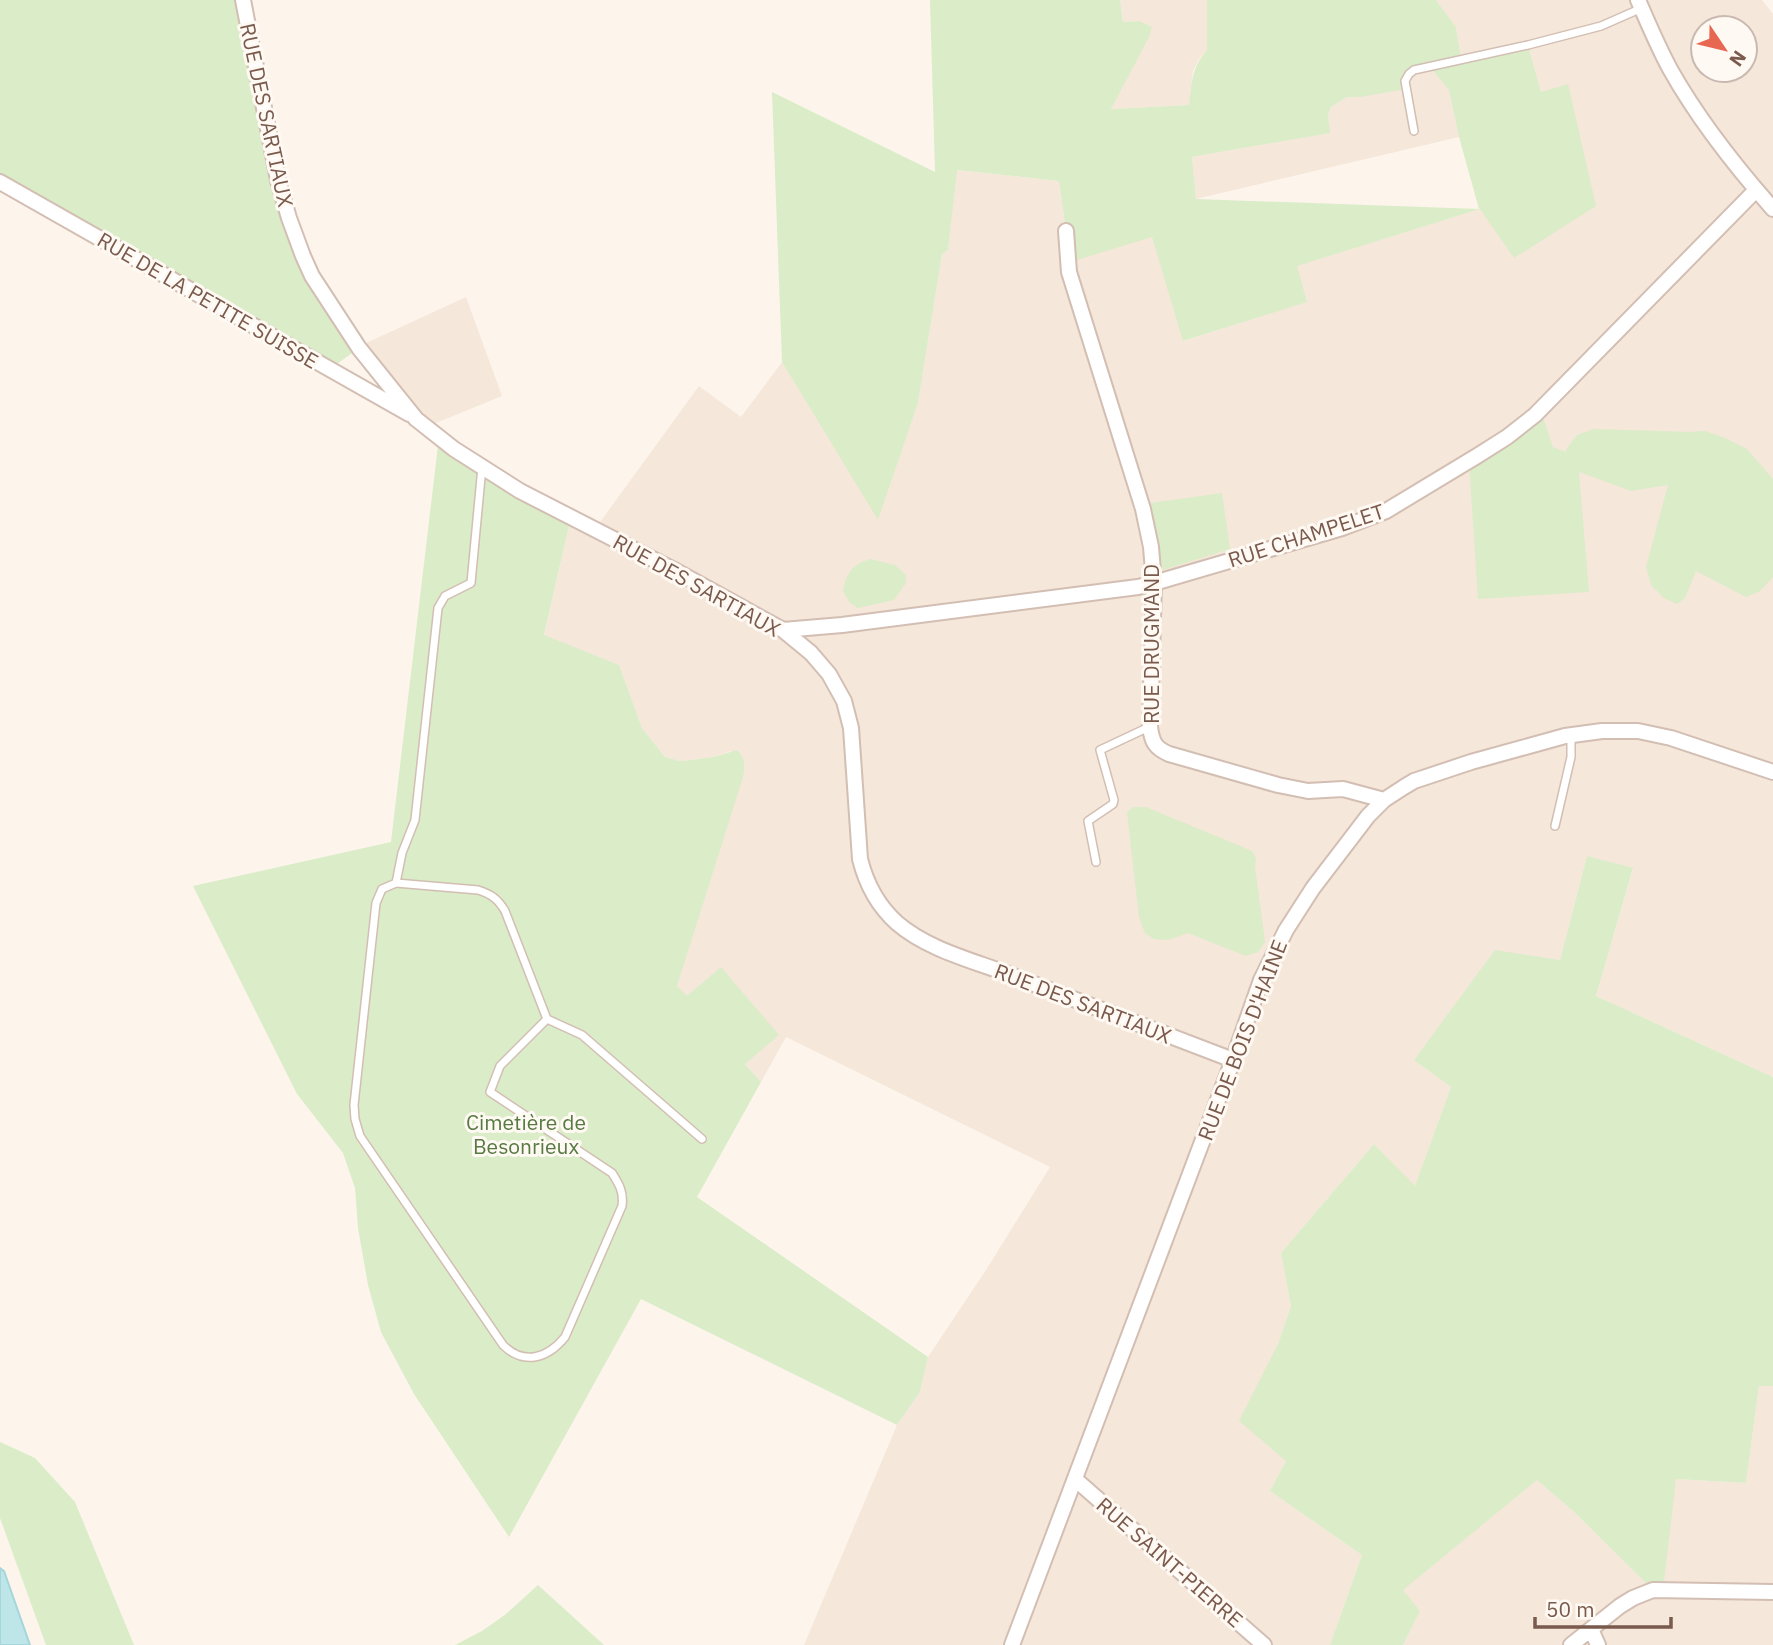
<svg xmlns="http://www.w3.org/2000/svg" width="1773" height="1645" viewBox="0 0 1773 1645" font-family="'IBM Plex Sans',sans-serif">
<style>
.residential{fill:#f5e7d9;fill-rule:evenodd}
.green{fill:#daecc8;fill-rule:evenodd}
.water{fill:#bee5e8;stroke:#a4d6da;stroke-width:2}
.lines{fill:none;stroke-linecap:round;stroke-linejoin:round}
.lane-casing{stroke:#d3beb3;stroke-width:10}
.street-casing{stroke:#d3beb3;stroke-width:18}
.lane{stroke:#fff;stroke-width:7}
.street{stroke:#fff;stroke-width:14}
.labels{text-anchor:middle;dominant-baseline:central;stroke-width:6;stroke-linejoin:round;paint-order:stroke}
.street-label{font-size:21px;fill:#7a5a4d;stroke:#fff9f3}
.park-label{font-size:21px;fill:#567a41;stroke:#fff9f3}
</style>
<rect width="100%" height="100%" fill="#fdf5ec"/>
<path class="residential" d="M 1120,0 L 1207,0 L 1207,50 L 1199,59 L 1193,71 L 1189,105 L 1111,109 L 1116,99 L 1139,21 L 1123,22 Z
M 1436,0 L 1762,0 L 1773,14 L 1773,1077 L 1596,996 L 1633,869 L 1587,856 L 1560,960 L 1495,951 L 1414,1060 L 1451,1087 L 1415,1187 L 1374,1144 L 1281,1253 L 1291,1306 L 1278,1344 L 1286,1461 L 1270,1491 L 1362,1555 L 1330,1645 L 804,1645 L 897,1425 L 920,1392 L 928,1357 L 986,1270 L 1050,1167 L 786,1037 L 761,1082 L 677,986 L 745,765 L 731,751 L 713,757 L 692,760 L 680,761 L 665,757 L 642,728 L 619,665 L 544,636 L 571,517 L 595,529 L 699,386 L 741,417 L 782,362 L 878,519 L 918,403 L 942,254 L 948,250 L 956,170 L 1059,181 L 1066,231 L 1152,236 L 1184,341 L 1306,302 L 1296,266 L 1480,209 L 1541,92 L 1529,49 L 1461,58 L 1456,27 ZM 1703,28 L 1745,28 L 1745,70 L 1703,70 Z
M 1432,66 L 1434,72 L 1449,89 L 1459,137 L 1196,199 L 1192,157 L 1329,133 L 1328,114 L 1331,107 L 1347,97 L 1360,97 L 1409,74 Z
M 466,297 L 502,396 L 431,425 L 420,414 L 364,344 Z
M 1759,1386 L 1773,1386 L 1773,1645 L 1403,1645 L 1420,1611 L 1402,1590 L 1537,1480 L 1574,1512 L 1653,1590 L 1676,1479 L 1746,1483 Z"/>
<path class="green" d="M 0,0 L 243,0 L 303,256 L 359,348 L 330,369 L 0,182 Z
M 930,0 L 1120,0 L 1123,22 L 1139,21 L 1152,27 L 1149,37 L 1111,109 L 1189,105 C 1192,83 1191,68 1207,50 L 1207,0 L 1436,0 L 1456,27 L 1461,58 L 1528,45 L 1541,92 L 1568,84 L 1596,206 L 1514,258 L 1480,209 L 1297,266 L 1307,302 L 1183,341 L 1152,237 L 1067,263 L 1066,231 L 1059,181 L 957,170 L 948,250 L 942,254 L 918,403 L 878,520 L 782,362 L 772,92 L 935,172 ZM 1431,66 L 1434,72 L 1449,90 L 1459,137 L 1479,209 L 1196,199 L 1192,157 L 1330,133 L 1328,114 L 1331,107 L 1347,97 L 1360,97 L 1406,89 L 1409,74 Z
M 1540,409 L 1553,447 L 1566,452 L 1567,448 L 1577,435 L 1594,429 L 1690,432 L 1705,431 L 1725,438 L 1747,449 L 1773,479 L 1773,577 L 1760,591 L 1746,597 L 1696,571 L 1685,598 L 1677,604 L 1664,598 L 1651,585 L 1646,567 L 1668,485 L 1631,491 L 1579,472 L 1589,592 L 1478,599 L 1469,462 Z
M 439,437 L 571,517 L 544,635 L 619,665 L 642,728 L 665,757 L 680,761 L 692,760 L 713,757 L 737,750 C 746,759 745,766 743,777 L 677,986 L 687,996 L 721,967 L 779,1035 L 745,1064 L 761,1082 L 697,1197 L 928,1357 L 920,1392 L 897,1425 L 641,1299 L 509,1537 L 414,1394 L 381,1332 L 368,1285 L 358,1228 L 355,1188 L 343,1153 L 297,1094 L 193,886 L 391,842 Z
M 1222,493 L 1230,549 L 1163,570 L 1151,503 Z
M 870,559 L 895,565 L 906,575 L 906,583 L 894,600 L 858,608 L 850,603 L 843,591 C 847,572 852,565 870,559 Z
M 1134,807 L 1146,807 L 1252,851 L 1256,858 L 1255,867 L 1265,942 L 1258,952 L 1246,956 L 1188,933 L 1168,940 L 1154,939 L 1145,933 L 1139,917 L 1127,812 Z
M 1587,856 L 1633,868 L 1596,996 L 1773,1077 L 1773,1386 L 1759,1386 L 1746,1483 L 1676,1479 L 1663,1590 L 1653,1590 L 1574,1512 L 1537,1480 L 1403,1590 L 1420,1611 L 1403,1645 L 1330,1645 L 1362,1555 L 1270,1491 L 1286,1461 L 1239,1421 L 1278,1344 L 1291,1306 L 1281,1253 L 1374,1144 L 1415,1186 L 1451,1087 L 1414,1060 L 1495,950 L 1560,960 Z
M 0,1442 L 35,1458 L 75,1502 L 134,1645 L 46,1645 L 0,1518 Z
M 538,1585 L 604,1645 L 455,1645 L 482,1631 L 506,1614 Z"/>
<path class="water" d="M 0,1568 L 4,1571 L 30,1645 L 0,1645 Z"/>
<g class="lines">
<g class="lane-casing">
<path id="lane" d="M 1414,131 L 1405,81 L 1409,74 L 1414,70 L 1528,45 L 1601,26 L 1642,8
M 482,467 L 471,583 L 445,596 L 438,608 L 415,820 L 402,853 L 396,883 L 382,889 L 376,903 L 354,1105 L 355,1119 L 360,1136 L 503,1345 C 524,1366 548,1358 565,1337 L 622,1206 C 624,1192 619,1184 612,1173 L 490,1092 L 500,1066 L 547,1019 L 582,1035 L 702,1139
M 1555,826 L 1571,757 L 1571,735
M 1096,862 L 1088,821 L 1113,804 L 1114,800 L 1100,750 L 1149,727
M 396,883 L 478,890 C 491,894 498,899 505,911 L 547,1019"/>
</g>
<g class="street-casing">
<path id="street" d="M 243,0 L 278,180 L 289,218 L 303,256 L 312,276 L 359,348 L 416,419 L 454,449 L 520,491 L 674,570 L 783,630 L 811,653 L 829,674 L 844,701 L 851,728 L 860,859 C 866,883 878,906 897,923 C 927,949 971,960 1008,974 C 1083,1003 1158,1032 1233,1060
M 1638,0 C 1648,23 1658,47 1670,69 C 1698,119 1735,166 1773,209
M 0,182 L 409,414
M 1066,231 L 1069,272 L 1143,509 L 1151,547 L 1154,583 L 1150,727 C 1152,742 1155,748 1169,754 L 1278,785 L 1308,791 L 1343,789 L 1384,800
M 783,630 L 842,625 L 1138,587 L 1154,583 L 1342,528 L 1386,511 L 1477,456 L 1507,437 L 1535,415 L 1756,190
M 1075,1479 L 1264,1645
M 1591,1629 L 1598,1645
M 1012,1645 L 1233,1060 L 1261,980 L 1286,930 L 1313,888 L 1368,816 L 1384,800 L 1404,787 L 1414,781 L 1471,762 L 1529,746 L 1565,736 L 1602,731 L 1638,731 L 1671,738 L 1773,772
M 1571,1645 L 1620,1606 L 1633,1598 L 1653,1590 L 1773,1592"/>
</g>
<use href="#lane" class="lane"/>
<use href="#street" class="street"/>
</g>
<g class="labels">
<g class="street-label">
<text transform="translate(267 115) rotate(78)">RUE DES SARTIAUX</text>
<text transform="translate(208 300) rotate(30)">RUE DE LA PETITE SUISSE</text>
<text transform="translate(1306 535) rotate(-18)">RUE CHAMPELET</text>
<text transform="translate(697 585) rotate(29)">RUE DES SARTIAUX</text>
<text transform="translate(1151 644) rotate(-90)">RUE DRUGMAND</text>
<text transform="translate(1083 1003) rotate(21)">RUE DES SARTIAUX</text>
<text transform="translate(1242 1040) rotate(-69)">RUE DE BOIS D'HAINE</text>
<text transform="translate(1170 1562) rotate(41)">RUE SAINT-PIERRE</text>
</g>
<g class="park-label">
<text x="526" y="1122">Cimetière de<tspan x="526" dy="24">Besonrieux</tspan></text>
</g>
</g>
<g transform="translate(1724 49) rotate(125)"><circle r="33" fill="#fff9f3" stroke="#cab9b1" stroke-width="2"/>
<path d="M0-5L12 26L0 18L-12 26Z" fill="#e86750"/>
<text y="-10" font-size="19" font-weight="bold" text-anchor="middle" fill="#7a5a4d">N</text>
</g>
<path d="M1535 1617v10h136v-10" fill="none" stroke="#7a5a4d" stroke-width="3.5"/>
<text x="1546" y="1617" font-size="21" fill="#7a5a4d" stroke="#fff9f3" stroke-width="5" paint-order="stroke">50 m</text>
</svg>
